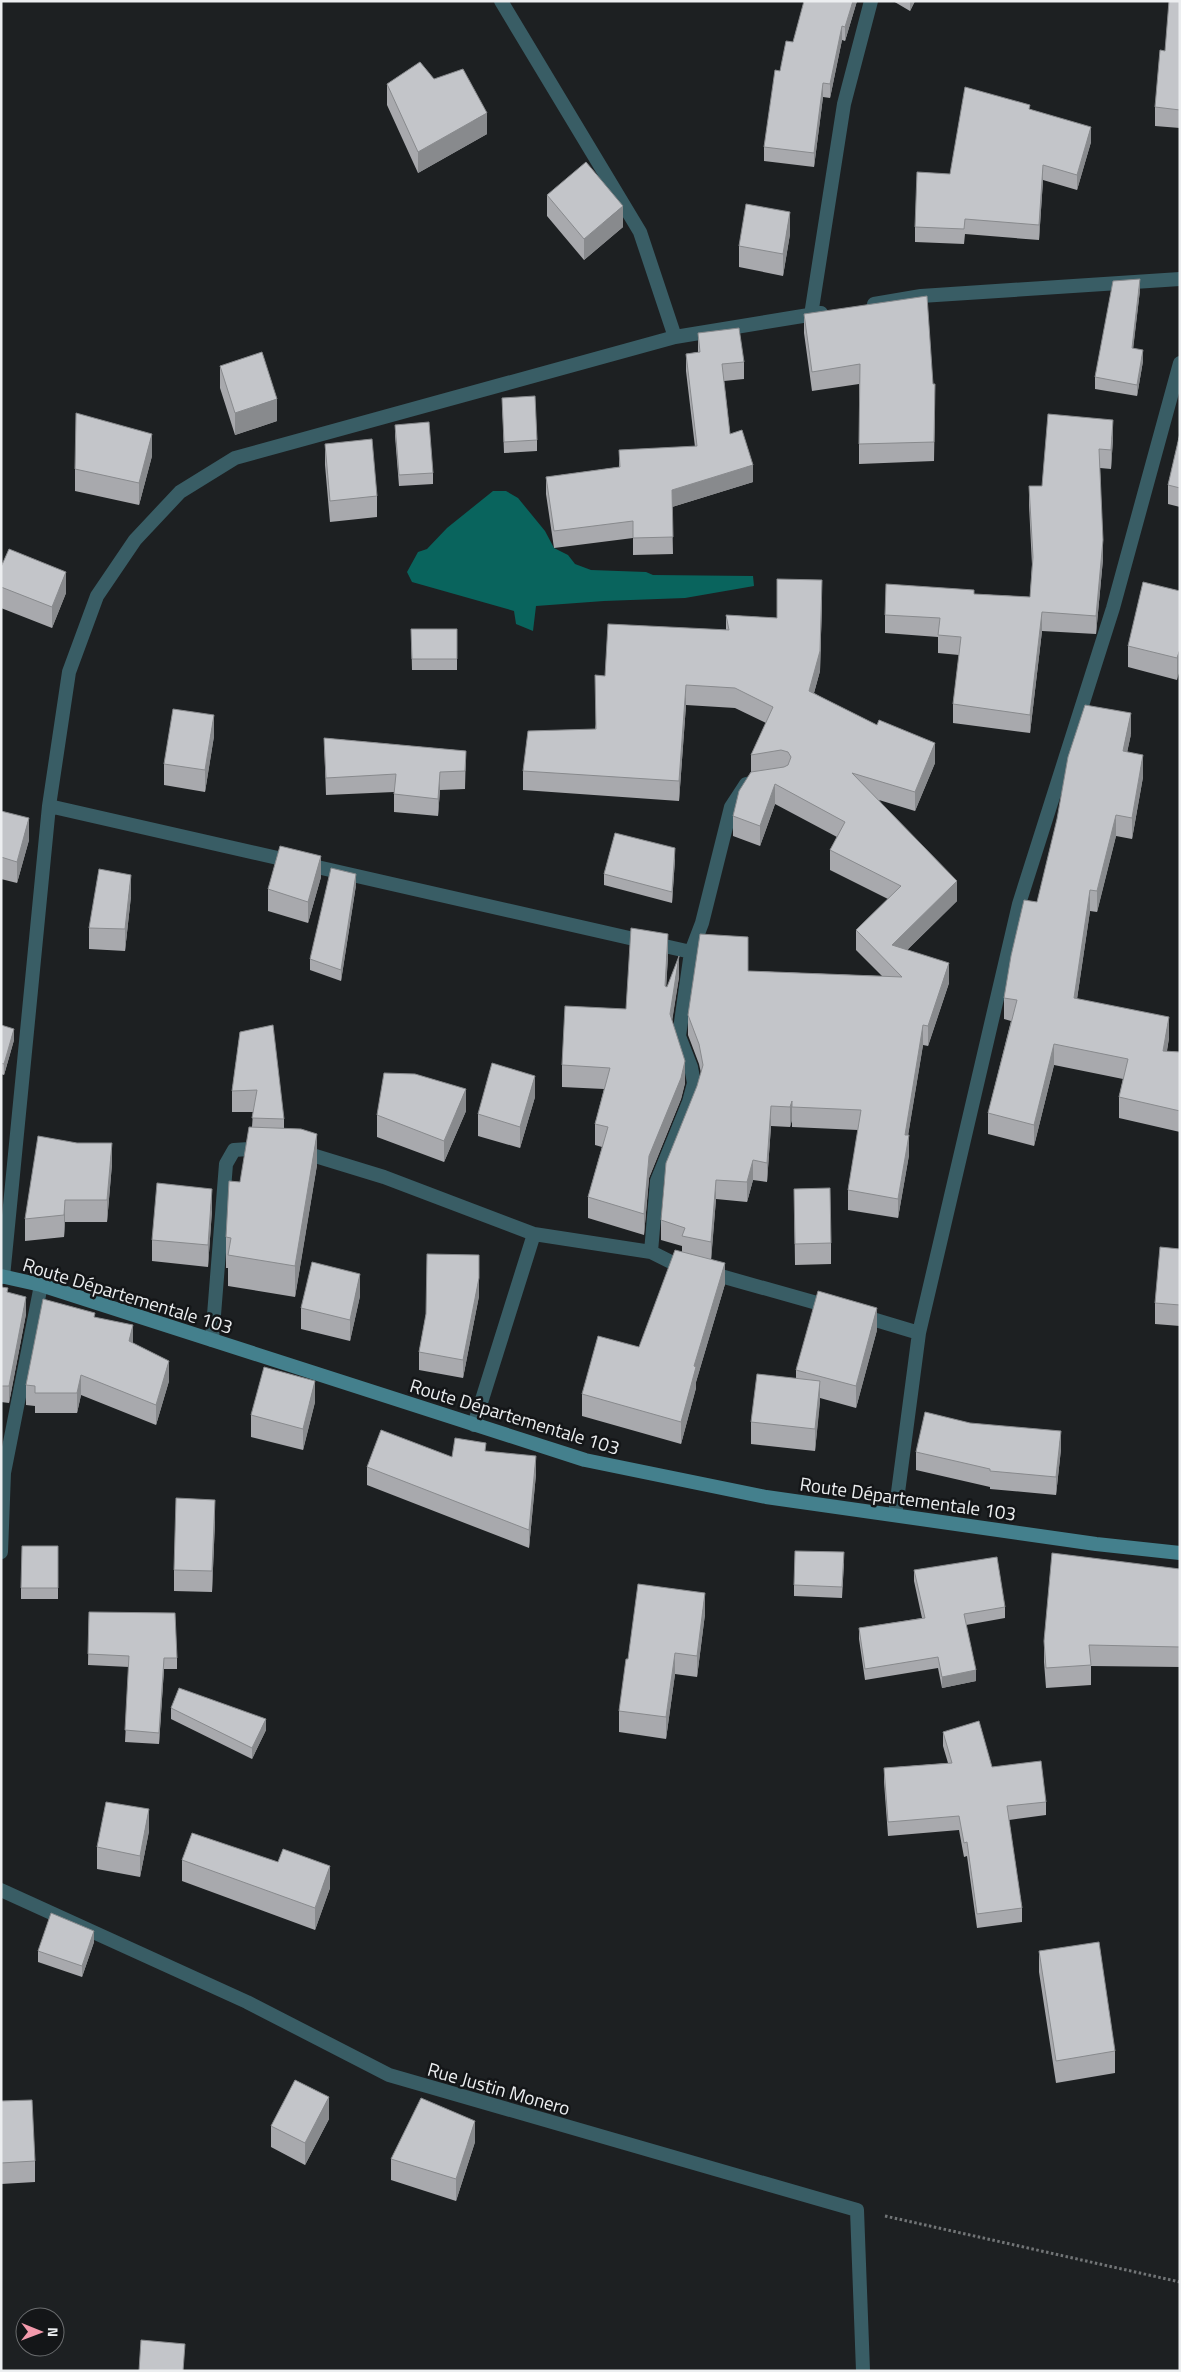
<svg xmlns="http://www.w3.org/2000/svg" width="1181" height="2372" viewBox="0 0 1181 2372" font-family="'Titillium Web',sans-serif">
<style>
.water{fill:#09645d}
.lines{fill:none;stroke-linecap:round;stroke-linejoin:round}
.path{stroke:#727577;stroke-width:3;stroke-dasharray:2.5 2.5;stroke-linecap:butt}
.minor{stroke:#395d65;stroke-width:14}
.secondary{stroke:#44808d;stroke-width:14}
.wall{fill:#a8a9ad}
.shaded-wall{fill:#888a8d}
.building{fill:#c3c5c9;stroke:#888a8d}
.labels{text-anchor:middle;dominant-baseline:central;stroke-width:5;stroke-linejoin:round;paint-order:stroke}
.street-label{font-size:19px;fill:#eceef0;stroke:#141618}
</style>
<rect width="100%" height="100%" fill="#1d2022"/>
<path class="water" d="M 493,491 L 506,491 L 518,498 L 545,531 L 554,548 L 568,555 L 575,564 L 591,570 L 646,572 L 653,575 L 753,576 L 754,586 L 685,598 L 604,601 L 536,606 L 533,631 L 516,624 L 514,611 L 412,582 L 407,572 L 418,552 L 427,549 L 447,528 Z"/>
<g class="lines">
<path class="path" d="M 885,2216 L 1180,2282"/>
<path class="minor" d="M 501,1 L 640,232 L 675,337
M 874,304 L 921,296 L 1180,279
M 811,315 L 844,104 L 871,1
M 751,783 L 746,784 L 731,807 L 702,923 L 691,952 L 679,1036 L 691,1067 L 694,1083 L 689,1102 L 657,1181 L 651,1252 L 671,1262 L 831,1307
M 49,806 L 691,952
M 299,1151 L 384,1177 L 534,1234
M 3,1277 L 49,806 L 69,672 L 97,596 L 135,540 L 180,492 L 235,458 L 675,337 L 821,313
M 859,1315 L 919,1333
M 212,1340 L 226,1164 L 234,1150 L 263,1148
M 474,1425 L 534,1234 L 651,1252
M 895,1515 L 919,1333 L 1019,904 L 1113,608 L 1180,363
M 1,1552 L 4,1473 L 41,1285
M 1,1890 L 247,2002 L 389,2075 L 857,2210 L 863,2371"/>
<path class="secondary" d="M 1,1276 L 41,1285 L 585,1460 L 766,1497 L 1096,1544 L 1180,1553"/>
</g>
<path class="wall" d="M 857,1 L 845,41 L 842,40 L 830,98 L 823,97 L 814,167 L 764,161 L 764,147 L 780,71 Z
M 893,1 L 915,1 L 910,11 Z
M 1180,1 L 1180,128 L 1155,126 L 1155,107 Z
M 434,79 L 487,134 L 418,173 L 387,105 L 387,84 Z
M 1030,109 L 1091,142 L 1077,190 L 1043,180 L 1039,240 L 965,234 L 964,244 L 915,242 L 915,227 L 950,174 Z
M 547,195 L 623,227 L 584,260 L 547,216 Z
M 790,234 L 783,276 L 739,267 L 739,246 Z
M 1140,290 L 1133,348 L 1143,361 L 1137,396 L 1095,389 L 1095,377 Z
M 804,314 L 933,384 L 935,404 L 934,461 L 859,464 L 859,384 L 812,391 L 804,333 Z
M 698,333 L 744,362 L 744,379 L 724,381 L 730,434 L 753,482 L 672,507 L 673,554 L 633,555 L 633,538 L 554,548 L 546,494 L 546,477 L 619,467 L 619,450 L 695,447 L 686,371 L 686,354 L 698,352 Z
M 220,366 L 277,421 L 235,435 L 220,388 Z
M 502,398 L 537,440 L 537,451 L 504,453 Z
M 395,425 L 433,473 L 433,484 L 399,486 L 395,436 Z
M 1180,433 L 1180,507 L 1168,504 L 1168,485 Z
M 1113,438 L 1111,469 L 1100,468 L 1103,559 L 1096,634 L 1042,631 L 1030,733 L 953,723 L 953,704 L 959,655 L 938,653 L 938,637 L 885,633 L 885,615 L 974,594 L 1030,597 L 1032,565 L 1029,505 L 1029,486 L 1042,486 Z
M 325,444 L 377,496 L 377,517 L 330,522 L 325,465 Z
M 152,456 L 139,505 L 75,491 L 75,469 Z
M 1,567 L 66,593 L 52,628 L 1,608 Z
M 1180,591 L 1177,680 L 1128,667 L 1128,646 Z
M 822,599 L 820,671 L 814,693 L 935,763 L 915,811 L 879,800 L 957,901 L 907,950 L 949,983 L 928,1046 L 923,1045 L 908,1135 L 909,1155 L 898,1218 L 848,1210 L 848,1190 L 858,1130 L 792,1127 L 792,1120 L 790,1127 L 771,1126 L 767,1182 L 753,1180 L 747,1202 L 716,1199 L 711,1259 L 725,1284 L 696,1382 L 696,1388 L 681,1444 L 582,1416 L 582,1394 L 639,1347 L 682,1252 L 682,1246 L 661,1240 L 661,1220 L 701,1073 L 699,1064 L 688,1035 L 688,1015 L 748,971 L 882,976 L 856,950 L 856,930 L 888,899 L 830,870 L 830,850 L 837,837 L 775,804 L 760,846 L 733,836 L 733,816 L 751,772 L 751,755 L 766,723 L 735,708 L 686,705 L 679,801 L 523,790 L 523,771 L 595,729 L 605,676 L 726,630 L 726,615 L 777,618 Z
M 411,629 L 457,629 L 457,670 L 412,670 Z
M 1131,734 L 1127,752 L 1143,777 L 1132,839 L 1116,836 L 1097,912 L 1090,911 L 1077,999 L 1169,1038 L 1167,1051 L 1180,1052 L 1180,1132 L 1119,1118 L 1119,1097 L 1123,1079 L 1054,1065 L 1034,1146 L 988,1134 L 988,1113 L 1011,1021 L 1004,1019 L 1004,998 L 1037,902 Z
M 214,736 L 205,792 L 164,785 L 164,764 Z
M 324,738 L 466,751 L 465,789 L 440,790 L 438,816 L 394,812 L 394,792 L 326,795 Z
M 1,811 L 29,840 L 17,883 L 1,879 Z
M 675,859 L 672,903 L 604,885 L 604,874 Z
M 321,877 L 308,923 L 268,911 L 268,889 Z
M 356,885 L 341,981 L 310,970 L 310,959 Z
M 131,896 L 125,951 L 89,949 L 89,928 Z
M 668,956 L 666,987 L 667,987 L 679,977 L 672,1020 L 685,1083 L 681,1099 L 649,1178 L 644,1235 L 588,1218 L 588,1197 L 602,1147 L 595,1145 L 595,1124 L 604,1089 L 562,1087 L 562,1065 L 626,1009 Z
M 1,1025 L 14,1040 L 4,1075 L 1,1074 Z
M 240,1032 L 284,1119 L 284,1128 L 317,1165 L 295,1297 L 228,1286 L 228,1268 L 226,1268 L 226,1237 L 240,1182 L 252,1127 L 253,1112 L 232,1112 L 232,1091 Z
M 535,1097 L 520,1148 L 478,1136 L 478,1114 Z
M 466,1111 L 444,1162 L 377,1137 L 377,1115 Z
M 112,1164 L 107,1222 L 65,1222 L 64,1237 L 25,1241 L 25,1219 Z
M 794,1189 L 831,1243 L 831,1264 L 795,1265 Z
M 212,1210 L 208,1267 L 152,1261 L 152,1240 Z
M 1180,1249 L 1180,1326 L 1155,1324 L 1155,1303 Z
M 1,1287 L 8,1292 L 26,1314 L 9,1403 L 1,1402 Z
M 360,1296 L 350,1341 L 301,1329 L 301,1308 Z
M 479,1296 L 463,1378 L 419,1370 L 419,1352 L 426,1314 Z
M 95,1317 L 133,1343 L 169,1381 L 156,1425 L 81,1395 L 77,1413 L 35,1413 L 35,1406 L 26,1405 L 26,1385 Z
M 877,1330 L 856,1408 L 820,1398 L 815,1451 L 751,1444 L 751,1422 L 796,1378 L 796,1370 Z
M 315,1402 L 303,1450 L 251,1437 L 251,1415 Z
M 1061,1449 L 1056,1495 L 990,1489 L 990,1487 L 916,1470 L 916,1452 Z
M 486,1451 L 536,1474 L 529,1548 L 367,1485 L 367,1467 L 452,1457 Z
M 215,1521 L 212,1592 L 174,1591 L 174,1570 Z
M 58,1546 L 58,1599 L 21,1599 L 21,1588 Z
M 844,1563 L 842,1598 L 794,1596 L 794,1585 Z
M 1180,1569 L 1180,1667 L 1091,1666 L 1091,1685 L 1046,1688 L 1044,1662 L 1044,1641 Z
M 914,1570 L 1005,1607 L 1005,1618 L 966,1625 L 976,1681 L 942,1688 L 938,1668 L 865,1680 L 859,1639 L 859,1628 L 922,1618 L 914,1581 Z
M 89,1612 L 177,1658 L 177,1669 L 164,1669 L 159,1744 L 125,1742 L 129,1667 L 88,1665 Z
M 705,1614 L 697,1677 L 675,1674 L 666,1739 L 619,1732 L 619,1711 L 628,1659 Z
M 171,1708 L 266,1730 L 252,1759 L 171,1719 Z
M 943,1732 L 992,1767 L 1046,1802 L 1046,1815 L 1009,1820 L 1022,1908 L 1022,1922 L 977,1928 L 967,1856 L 964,1857 L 959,1830 L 888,1836 L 884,1782 L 884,1768 L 948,1763 L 943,1746 Z
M 149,1831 L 140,1877 L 97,1869 L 97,1847 Z
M 182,1860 L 330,1888 L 315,1930 L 182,1881 Z
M 94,1942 L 82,1977 L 38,1962 L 38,1951 Z
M 1039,1951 L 1115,2051 L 1115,2073 L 1056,2083 L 1039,1972 Z
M 1,2101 L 35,2161 L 35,2182 L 1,2184 Z
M 329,2119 L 305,2165 L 271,2147 L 271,2126 Z
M 475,2142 L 456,2201 L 391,2180 L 391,2159 Z"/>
<path class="shaded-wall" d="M 853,1 L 857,1 L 845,41 L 845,27 Z
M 910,1 L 915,1 L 910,11 Z
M 842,26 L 842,40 L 830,98 L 830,84 Z
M 823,83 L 823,97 L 814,167 L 814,153 Z
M 487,113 L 487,134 L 418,173 L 418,152 Z
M 1091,127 L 1091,142 L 1077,190 L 1077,175 Z
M 1043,165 L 1043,180 L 1039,240 L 1039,225 Z
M 623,206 L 623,227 L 584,260 L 584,239 Z
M 790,212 L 790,234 L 783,276 L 783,254 Z
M 1140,279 L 1140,290 L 1132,359 L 1132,348 Z
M 1143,350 L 1143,361 L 1137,396 L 1137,385 Z
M 277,399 L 277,421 L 235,435 L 235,413 Z
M 1113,420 L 1113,438 L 1111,469 L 1111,450 Z
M 152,434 L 152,456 L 139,505 L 139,483 Z
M 753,465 L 753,482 L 672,507 L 672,490 Z
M 1103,540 L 1103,559 L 1096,634 L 1096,616 Z
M 66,572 L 66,593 L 52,628 L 52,607 Z
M 822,599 L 820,671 L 809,711 L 809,691 Z
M 1042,612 L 1042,631 L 1030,733 L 1030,715 Z
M 1180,649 L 1180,670 L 1177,680 L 1177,658 Z
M 686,685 L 686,705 L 679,801 L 679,781 Z
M 1131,713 L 1131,734 L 1123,772 L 1123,751 Z
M 214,715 L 214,736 L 205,792 L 205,770 Z
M 935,743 L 935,763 L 915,811 L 915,792 Z
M 1143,755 L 1143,777 L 1132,839 L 1132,818 Z
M 440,772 L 440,790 L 438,816 L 438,799 Z
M 775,784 L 775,804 L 760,846 L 760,826 Z
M 1116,815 L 1116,836 L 1097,912 L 1097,891 Z
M 29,818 L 29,840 L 17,883 L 17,862 Z
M 675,848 L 675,859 L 672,903 L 672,892 Z
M 321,856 L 321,877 L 308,923 L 308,902 Z
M 356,874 L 356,885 L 341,981 L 341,970 Z
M 131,875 L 131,896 L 125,951 L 125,929 Z
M 957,881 L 957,901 L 892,965 L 892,945 Z
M 1090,890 L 1090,911 L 1074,1019 L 1074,998 Z
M 668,934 L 668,956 L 665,1008 L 665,986 Z
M 679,956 L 679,977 L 670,1035 L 670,1014 Z
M 949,963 L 949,983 L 928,1046 L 928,1026 Z
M 1169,1017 L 1169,1038 L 1163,1072 L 1163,1051 Z
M 923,1025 L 923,1045 L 905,1154 L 905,1135 Z
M 14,1029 L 14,1040 L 4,1075 L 4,1064 Z
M 1054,1044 L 1054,1065 L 1034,1146 L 1034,1125 Z
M 685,1061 L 685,1083 L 681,1099 L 649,1178 L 644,1235 L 644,1214 L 649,1156 Z
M 535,1076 L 535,1097 L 520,1148 L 520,1127 Z
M 466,1089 L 466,1111 L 444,1162 L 444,1141 Z
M 792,1101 L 792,1120 L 790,1127 L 790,1107 Z
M 771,1106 L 771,1126 L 767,1182 L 767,1163 Z
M 317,1134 L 317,1165 L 295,1297 L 295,1266 Z
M 909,1135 L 909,1155 L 898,1218 L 898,1199 Z
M 112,1143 L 112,1164 L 107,1222 L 107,1200 Z
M 753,1160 L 753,1180 L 747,1202 L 747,1182 Z
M 716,1180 L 716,1199 L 711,1262 L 711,1242 Z
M 212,1189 L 212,1210 L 208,1267 L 208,1245 Z
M 65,1200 L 65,1222 L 64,1237 L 64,1215 Z
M 725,1263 L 725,1284 L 696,1382 L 696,1388 L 681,1444 L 681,1422 L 694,1366 Z
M 360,1274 L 360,1296 L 350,1341 L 350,1320 Z
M 479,1278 L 479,1296 L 463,1378 L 463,1360 Z
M 26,1297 L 26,1314 L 9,1403 L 9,1386 Z
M 877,1308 L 877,1330 L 856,1408 L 856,1386 Z
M 133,1325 L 133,1344 L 129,1341 Z
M 169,1361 L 169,1381 L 156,1425 L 156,1405 Z
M 81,1375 L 81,1395 L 77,1413 L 77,1393 Z
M 315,1381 L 315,1402 L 303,1450 L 303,1429 Z
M 820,1381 L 820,1403 L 815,1451 L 815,1429 Z
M 1061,1431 L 1061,1449 L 1056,1495 L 1056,1477 Z
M 536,1456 L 536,1474 L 529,1548 L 529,1530 Z
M 215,1500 L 215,1521 L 212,1592 L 212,1571 Z
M 705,1593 L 705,1614 L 697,1677 L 697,1656 Z
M 675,1653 L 675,1674 L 666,1739 L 666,1717 Z
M 164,1658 L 164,1669 L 159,1744 L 159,1733 Z
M 976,1670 L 976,1681 L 942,1688 L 942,1677 Z
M 266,1719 L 266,1730 L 252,1759 L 252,1748 Z
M 149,1809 L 149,1831 L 140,1877 L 140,1856 Z
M 330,1866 L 330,1888 L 315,1930 L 315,1908 Z
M 94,1931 L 94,1942 L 82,1977 L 82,1966 Z
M 329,2097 L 329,2119 L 305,2165 L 305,2143 Z
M 475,2121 L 475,2142 L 456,2201 L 456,2179 Z"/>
<path class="building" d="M 804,1 L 853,1 L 845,27 L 842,26 L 830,84 L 823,83 L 814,153 L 764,147 L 775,70 L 780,71 L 786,41 L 793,42 Z
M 1169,1 L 1180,1 L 1180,110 L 1155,107 L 1160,50 L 1165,51 Z
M 420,62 L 434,79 L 463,69 L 487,113 L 418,152 L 387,84 Z
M 965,87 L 1030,105 L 1029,109 L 1091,127 L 1077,175 L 1043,165 L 1039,225 L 965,219 L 964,229 L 915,227 L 917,172 L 950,174 Z
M 586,162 L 623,206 L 584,239 L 547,195 Z
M 746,204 L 790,212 L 783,254 L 739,246 Z
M 1140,279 L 1132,348 L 1143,350 L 1137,385 L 1095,377 L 1113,281 Z
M 927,296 L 933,384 L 935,384 L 934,442 L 859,444 L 860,364 L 812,372 L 804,314 Z
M 739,328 L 744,362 L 722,364 L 730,434 L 742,430 L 753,465 L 672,490 L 673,537 L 633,538 L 633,521 L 554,531 L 546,477 L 620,467 L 619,450 L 697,446 L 686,354 L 700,352 L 698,333 Z
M 262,352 L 277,399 L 235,413 L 220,366 Z
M 535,396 L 537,440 L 504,442 L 502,398 Z
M 76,413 L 152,434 L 139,483 L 75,469 Z
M 1048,414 L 1113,420 L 1111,450 L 1099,449 L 1103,540 L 1096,616 L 1042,612 L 1030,715 L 953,704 L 961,637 L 938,635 L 940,618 L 885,615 L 886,584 L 974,590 L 974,594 L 1030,597 L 1033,557 L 1029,486 L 1042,486 Z
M 429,422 L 433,473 L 399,475 L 395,425 Z
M 1180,433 L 1180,488 L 1168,485 Z
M 372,439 L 377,496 L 330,501 L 325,444 Z
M 9,549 L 66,572 L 52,607 L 1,587 L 1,567 Z
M 777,579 L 822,580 L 820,651 L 809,691 L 877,725 L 879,720 L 935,743 L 915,792 L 852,773 L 957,881 L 892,945 L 949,963 L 928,1026 L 923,1025 L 905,1135 L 909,1135 L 898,1199 L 848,1190 L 861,1110 L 792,1107 L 792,1101 L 790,1107 L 771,1106 L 767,1163 L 753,1160 L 747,1182 L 716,1180 L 711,1242 L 682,1236 L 685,1228 L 661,1220 L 666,1163 L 697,1086 L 703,1065 L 699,1044 L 688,1015 L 700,934 L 748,937 L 748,971 L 902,977 L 856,930 L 901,886 L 830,850 L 845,822 L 775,784 L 760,826 L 733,816 L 739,791 L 751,772 L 784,767 L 788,765 L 791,757 L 788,752 L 781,750 L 751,755 L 773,707 L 735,688 L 686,685 L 679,781 L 523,771 L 528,731 L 596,729 L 595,675 L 605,676 L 608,624 L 729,630 L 726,615 L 777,618 Z
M 1143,582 L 1180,591 L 1180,649 L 1177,658 L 1128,646 Z
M 411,629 L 457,629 L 457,659 L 412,659 Z
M 1085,705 L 1131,713 L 1123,751 L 1143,755 L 1132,818 L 1116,815 L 1097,891 L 1090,890 L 1074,998 L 1169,1017 L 1163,1051 L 1180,1052 L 1180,1111 L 1119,1097 L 1128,1059 L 1054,1044 L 1034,1125 L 988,1113 L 1017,1000 L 1004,998 L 1011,956 L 1024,900 L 1037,902 L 1057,819 L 1068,757 Z
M 173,709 L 214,715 L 205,770 L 164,764 Z
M 324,738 L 466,751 L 465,771 L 440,772 L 438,799 L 394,794 L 396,774 L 326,778 Z
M 1,811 L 29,818 L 17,862 L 1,857 Z
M 615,833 L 675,848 L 672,892 L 604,874 Z
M 280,846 L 321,856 L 308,902 L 268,889 Z
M 331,868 L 356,874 L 341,970 L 310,959 Z
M 99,869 L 131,875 L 125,929 L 89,928 Z
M 631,928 L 668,934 L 665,986 L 667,987 L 679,956 L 670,1014 L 685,1061 L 681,1078 L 649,1156 L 644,1214 L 588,1197 L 608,1127 L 595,1124 L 610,1068 L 562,1065 L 565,1006 L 626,1009 Z
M 1,1025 L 14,1029 L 4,1064 L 1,1063 Z
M 273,1025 L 284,1119 L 252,1118 L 257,1090 L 232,1091 L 240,1032 Z
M 492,1063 L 535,1076 L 520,1127 L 478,1114 Z
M 384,1073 L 415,1074 L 466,1089 L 444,1141 L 377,1115 Z
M 249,1127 L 301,1129 L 317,1134 L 295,1266 L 228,1255 L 231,1238 L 226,1237 L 229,1181 L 240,1182 Z
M 38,1136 L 77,1143 L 112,1143 L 107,1200 L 65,1200 L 64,1215 L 25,1219 Z
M 157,1183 L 212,1189 L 208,1245 L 152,1240 Z
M 830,1188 L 831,1243 L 795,1244 L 794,1189 Z
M 1160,1247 L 1180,1249 L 1180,1305 L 1155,1303 Z
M 675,1250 L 725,1263 L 694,1366 L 696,1367 L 681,1422 L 582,1394 L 598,1336 L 639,1347 Z
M 427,1254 L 479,1255 L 479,1278 L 463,1360 L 419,1352 L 426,1314 Z
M 312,1262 L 360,1274 L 350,1320 L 301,1308 Z
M 1,1287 L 8,1288 L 7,1292 L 26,1297 L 9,1386 L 1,1386 Z
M 818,1291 L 877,1308 L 856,1386 L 796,1370 Z
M 43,1299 L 95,1313 L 94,1317 L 133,1325 L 129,1341 L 169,1361 L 156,1405 L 81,1375 L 77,1393 L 35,1393 L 35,1386 L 26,1385 Z
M 264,1367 L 315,1381 L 303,1429 L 251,1415 Z
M 757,1374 L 820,1381 L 815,1429 L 751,1422 Z
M 925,1412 L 970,1423 L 1061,1431 L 1056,1477 L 990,1471 L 990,1469 L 916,1452 Z
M 381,1430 L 452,1457 L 455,1438 L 486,1443 L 485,1451 L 536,1456 L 529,1530 L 367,1467 Z
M 176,1498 L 215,1500 L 212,1571 L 174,1570 Z
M 22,1546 L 58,1546 L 58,1588 L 21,1588 Z
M 795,1551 L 844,1552 L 842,1587 L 794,1585 Z
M 1052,1553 L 1180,1569 L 1180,1647 L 1089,1645 L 1091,1665 L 1046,1668 L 1044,1641 Z
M 997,1557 L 1005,1607 L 964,1614 L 976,1670 L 942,1677 L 938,1657 L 865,1669 L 859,1628 L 925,1618 L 914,1570 Z
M 638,1584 L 705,1593 L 697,1656 L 675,1653 L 666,1717 L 619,1711 L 626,1659 L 628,1659 Z
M 89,1612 L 175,1613 L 177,1658 L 164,1658 L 159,1733 L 125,1730 L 129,1656 L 88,1654 Z
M 179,1688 L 266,1719 L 252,1748 L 171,1708 Z
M 979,1721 L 992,1767 L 1041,1761 L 1046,1802 L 1007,1806 L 1022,1908 L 977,1914 L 967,1842 L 964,1843 L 959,1816 L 888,1822 L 884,1768 L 952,1763 L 943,1732 Z
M 106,1802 L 149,1809 L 140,1856 L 97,1847 Z
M 192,1833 L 278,1862 L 283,1849 L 330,1866 L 315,1908 L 182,1860 Z
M 51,1913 L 94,1931 L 82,1966 L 38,1951 Z
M 1099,1942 L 1115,2051 L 1056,2061 L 1039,1951 Z
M 295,2080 L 329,2097 L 305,2143 L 271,2126 Z
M 421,2098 L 475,2121 L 456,2179 L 391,2159 Z
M 32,2100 L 35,2161 L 1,2163 L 1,2101 Z
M 141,2340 L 185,2344 L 183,2371 L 139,2371 Z"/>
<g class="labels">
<g class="street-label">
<text transform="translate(128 1295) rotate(17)">Route Départementale 103</text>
<text transform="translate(515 1416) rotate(17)">Route Départementale 103</text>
<text transform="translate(908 1498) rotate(8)">Route Départementale 103</text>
<text transform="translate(499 2088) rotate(16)">Rue Justin Monero</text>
</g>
</g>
<rect width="1181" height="2372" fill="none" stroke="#eceef0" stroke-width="5"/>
<g transform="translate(40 2332) rotate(91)"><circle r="24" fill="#141618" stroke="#6a6c6e"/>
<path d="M0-4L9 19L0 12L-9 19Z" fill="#f39aac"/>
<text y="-8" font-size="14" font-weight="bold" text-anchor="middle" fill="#eceef0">N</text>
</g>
</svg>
